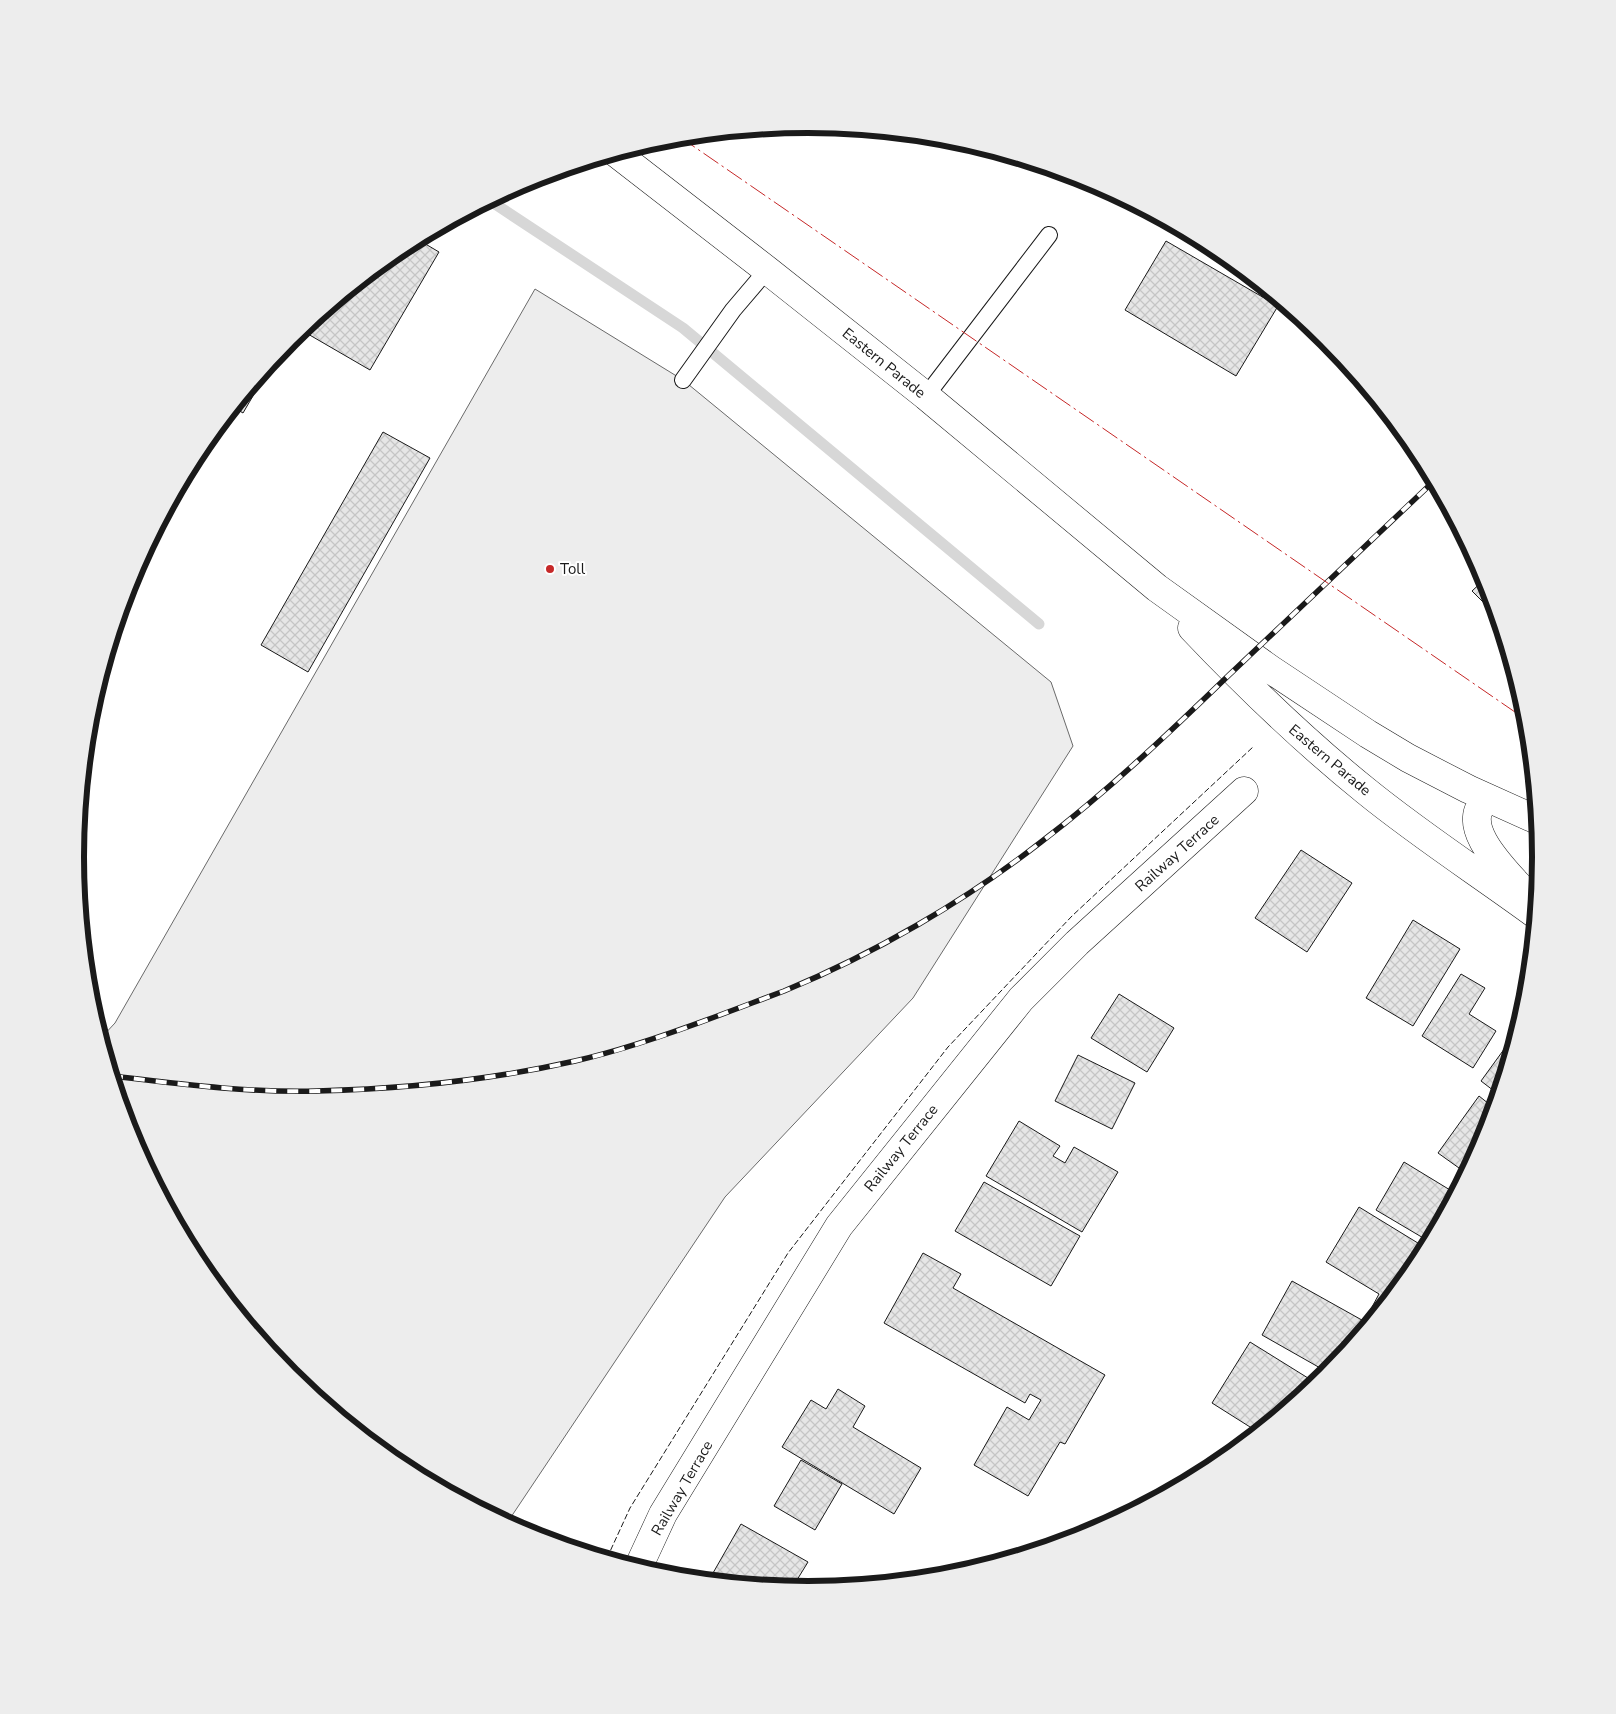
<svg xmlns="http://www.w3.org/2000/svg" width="1616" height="1714" viewBox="0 0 1616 1714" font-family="'Nunito Sans',sans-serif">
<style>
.grass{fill:#ededed;stroke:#6a6a6a}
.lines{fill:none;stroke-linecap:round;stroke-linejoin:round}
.stream{stroke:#d7d7d7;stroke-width:11}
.building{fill:url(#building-cross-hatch);stroke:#1a1a1a}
.lane-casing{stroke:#1a1a1a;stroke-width:18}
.street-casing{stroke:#1a1a1a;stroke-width:29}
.secondary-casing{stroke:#1a1a1a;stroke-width:29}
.lane{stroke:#fff;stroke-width:16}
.street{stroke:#fff;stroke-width:28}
.secondary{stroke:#fff;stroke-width:28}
.rail-casing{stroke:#1a1a1a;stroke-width:5.5}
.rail{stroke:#fff;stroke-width:4;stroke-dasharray:11;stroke-linecap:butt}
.fence{stroke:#1a1a1a;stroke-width:1;stroke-dasharray:6 2.5;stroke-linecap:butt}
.power{stroke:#c62828;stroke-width:1;stroke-dasharray:18 4 2.5 4;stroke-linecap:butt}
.poi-dot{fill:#c62828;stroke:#fff;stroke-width:2}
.labels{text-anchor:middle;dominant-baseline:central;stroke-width:4;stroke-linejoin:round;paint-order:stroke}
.street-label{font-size:15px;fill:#1a1a1a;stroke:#fff}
.poi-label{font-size:15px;fill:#1a1a1a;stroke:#fff;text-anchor:start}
.rim{fill:none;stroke:#1a1a1a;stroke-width:6}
</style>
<defs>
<pattern id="building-cross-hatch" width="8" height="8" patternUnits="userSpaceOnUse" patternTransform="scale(1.25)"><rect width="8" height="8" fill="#e6e6e6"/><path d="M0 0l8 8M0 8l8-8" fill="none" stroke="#c5c5c5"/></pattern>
</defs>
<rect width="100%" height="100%" fill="#fff"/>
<path class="grass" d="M 535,289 L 683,380 L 1051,682 L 1073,746 L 913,998 L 725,1197 L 507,1523 L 401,1466 L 289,1375 L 198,1264 L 131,1137 L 101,1038 L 115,1023 Z"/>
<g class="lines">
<path class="stream" d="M 489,200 L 683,328 L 1039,624"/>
</g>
<path class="building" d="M 417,239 L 439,252 L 370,370 L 301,330 L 401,247 Z
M 1166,241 L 1278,306 L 1236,376 L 1125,310 Z
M 278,353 L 243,413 L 233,407 Z
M 383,432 L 430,458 L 308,672 L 261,645 Z
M 1486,578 L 1496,611 L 1494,613 L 1472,591 Z
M 1301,850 L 1352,883 L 1307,952 L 1255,918 Z
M 1413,920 L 1460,949 L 1413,1026 L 1366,998 Z
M 1461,974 L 1485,988 L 1469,1014 L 1496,1031 L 1473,1068 L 1422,1036 Z
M 1119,994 L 1174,1028 L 1147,1072 L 1091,1038 Z
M 1518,1030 L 1498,1094 L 1481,1081 Z
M 1078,1055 L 1135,1083 L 1112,1129 L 1055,1101 Z
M 1479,1096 L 1494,1108 L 1485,1138 L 1466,1173 L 1438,1153 Z
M 1019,1121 L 1060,1146 L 1053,1156 L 1065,1163 L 1074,1147 L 1118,1172 L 1082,1232 L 986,1176 Z
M 1404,1162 L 1455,1193 L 1439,1223 L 1436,1221 L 1425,1239 L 1376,1210 Z
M 984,1182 L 1080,1236 L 1051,1286 L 955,1231 Z
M 1359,1207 L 1426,1248 L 1417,1264 L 1379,1311 L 1372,1307 L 1379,1294 L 1326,1262 Z
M 923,1253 L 961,1274 L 953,1288 L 1105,1375 L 1065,1444 L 1060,1442 L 1028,1496 L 974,1465 L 1007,1407 L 1029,1420 L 1041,1400 L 1030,1394 L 1025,1403 L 884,1323 Z
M 1292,1281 L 1369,1324 L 1329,1373 L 1262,1335 Z
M 1250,1342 L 1316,1383 L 1258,1432 L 1212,1403 Z
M 838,1389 L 865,1406 L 853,1427 L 921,1468 L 894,1514 L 782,1447 L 811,1400 L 826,1409 Z
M 801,1460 L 842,1484 L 815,1530 L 774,1506 Z
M 741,1524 L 808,1562 L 792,1588 L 709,1580 Z"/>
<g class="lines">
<g class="lane-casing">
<path id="lane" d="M 683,380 L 733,310 L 767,270
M 926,396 L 1049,235"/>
</g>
<g class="street-casing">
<path id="street" d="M 638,1568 L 663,1514 L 839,1226 L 1021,999 L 1077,943 L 1244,791"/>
</g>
<g class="secondary-casing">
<path id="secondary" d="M 616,153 L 767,270 L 926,396 L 1157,588 L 1270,669 L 1368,734 L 1408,758 L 1468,789 L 1537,820
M 1192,628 C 1247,686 1304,741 1366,791 C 1420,835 1479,873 1535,914
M 1488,799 C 1453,824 1510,875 1527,895"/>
</g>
<use href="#lane" class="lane"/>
<use href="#street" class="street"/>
<use href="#secondary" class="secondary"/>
<g class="rail-casing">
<path id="rail" d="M 112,1076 C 180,1084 249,1093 317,1091 C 403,1089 491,1080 575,1061 C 624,1050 672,1033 720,1015 C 741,1007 763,999 784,991 C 874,954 965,901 1041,842 C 1108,791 1169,733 1229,675 C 1298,610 1366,545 1434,481"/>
</g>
<use href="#rail" class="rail"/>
<path class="fence" d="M 607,1558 L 630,1508 L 788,1253 L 948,1047 L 1072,916 L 1253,747"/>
<path class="power" d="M 680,137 L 1528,721"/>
</g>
<circle class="poi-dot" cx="550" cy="569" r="5"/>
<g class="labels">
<g class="street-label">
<text transform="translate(884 363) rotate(39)">Eastern Parade</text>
<text transform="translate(1330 760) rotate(40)">Eastern Parade</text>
<text transform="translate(1177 853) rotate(-42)">Railway Terrace</text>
<text transform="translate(901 1148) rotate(-51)">Railway Terrace</text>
<text transform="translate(682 1488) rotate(-60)">Railway Terrace</text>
</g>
<g class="poi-label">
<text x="560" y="569">Toll</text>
</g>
</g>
<path d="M0 0H1616V1714H0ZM84 857a724 724 0 1 1 1448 0a724 724 0 1 1-1448 0Z" fill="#ededed" fill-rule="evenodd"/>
<path class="rim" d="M84 857a724 724 0 1 1 1448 0a724 724 0 1 1-1448 0Z"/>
</svg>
